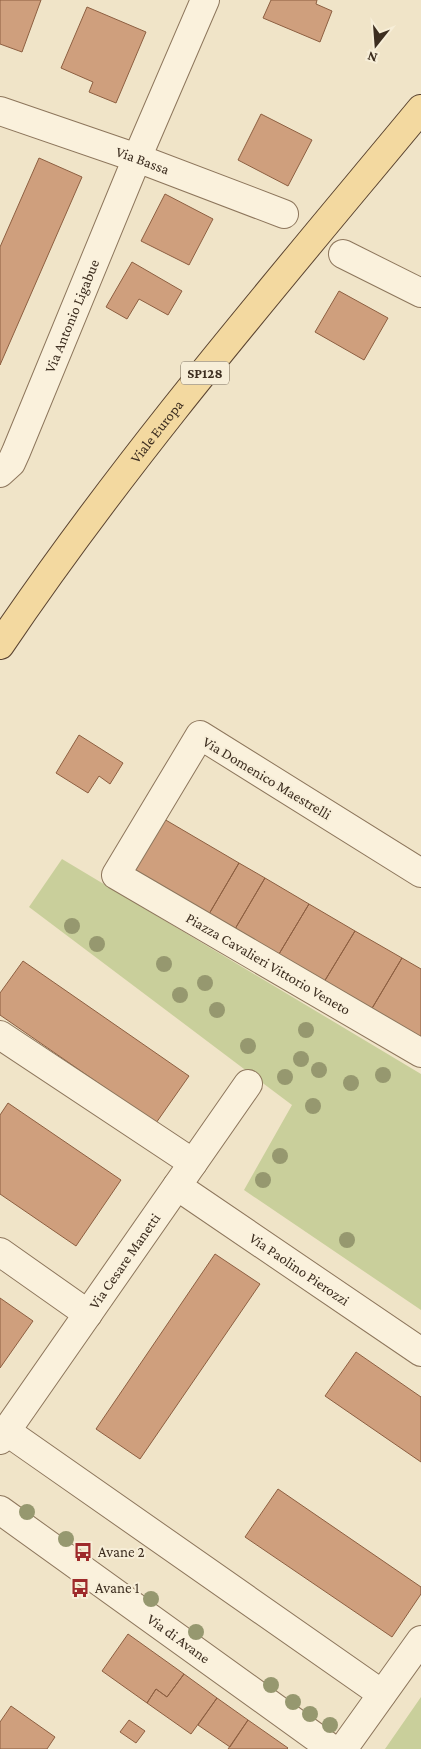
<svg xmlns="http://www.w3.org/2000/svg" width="421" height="1749" viewBox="0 0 421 1749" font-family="'Crimson Pro',serif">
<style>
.green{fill:#c9cf9b}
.building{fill:#cf9f7d;stroke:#8d5f41}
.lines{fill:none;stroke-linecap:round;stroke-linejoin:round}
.minor-casing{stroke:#8d765c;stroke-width:30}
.major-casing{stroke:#5b4430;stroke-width:30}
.minor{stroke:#faf1dc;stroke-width:28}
.major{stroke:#f3d9a0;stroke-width:28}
.tree{fill:#96986f}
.labels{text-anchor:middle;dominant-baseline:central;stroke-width:4;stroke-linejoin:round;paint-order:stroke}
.shield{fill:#f7eed8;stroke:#756857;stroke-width:1}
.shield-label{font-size:14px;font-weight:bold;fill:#3d2e20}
.street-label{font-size:15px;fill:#3d2e20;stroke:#f7eed8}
.poi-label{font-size:15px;fill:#3d2e20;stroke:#f7eed8;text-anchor:start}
</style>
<rect width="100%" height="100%" fill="#f0e4c8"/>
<path class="green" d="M 62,859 L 421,1074 L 421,1310 L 244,1190 L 292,1105 L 29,907 Z
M 421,1697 L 421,1749 L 385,1749 Z"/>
<path class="building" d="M 0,0 L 41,0 L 22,52 L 0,44 Z
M 271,0 L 317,0 L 316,4 L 332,11 L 320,42 L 263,18 Z
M 87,7 L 146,32 L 116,103 L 89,92 L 93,82 L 61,68 Z
M 261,114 L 312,140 L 288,186 L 238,160 Z
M 39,158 L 82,177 L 0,365 L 0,247 Z
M 165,194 L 213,219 L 189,265 L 141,241 Z
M 132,262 L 182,291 L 168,315 L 139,299 L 127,319 L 106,307 Z
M 339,291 L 388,318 L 364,360 L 315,332 Z
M 79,735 L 123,763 L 110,784 L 99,776 L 88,793 L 56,773 Z
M 164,819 L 239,863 L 209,914 L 134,871 Z
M 239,863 L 265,878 L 235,929 L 209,914 Z
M 265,878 L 309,904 L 279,954 L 235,929 Z
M 309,904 L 355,931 L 324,982 L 279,954 Z
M 355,931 L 402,958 L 371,1010 L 324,982 Z
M 402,958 L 421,969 L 421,1038 L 371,1010 Z
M 23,961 L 189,1076 L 156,1123 L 0,1015 L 0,993 Z
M 8,1103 L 121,1180 L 76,1246 L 0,1194 L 0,1115 Z
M 215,1254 L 260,1284 L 140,1459 L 96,1429 Z
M 0,1298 L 33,1321 L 0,1368 Z
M 356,1352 L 421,1397 L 421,1462 L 325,1396 Z
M 278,1489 L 421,1587 L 421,1594 L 392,1637 L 245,1537 Z
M 128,1634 L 184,1674 L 167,1697 L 156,1689 L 147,1703 L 102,1671 Z
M 184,1674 L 217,1698 L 191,1734 L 147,1703 L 156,1689 L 167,1697 Z
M 217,1698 L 248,1720 L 230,1747 L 198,1725 Z
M 11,1706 L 55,1737 L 47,1749 L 0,1749 L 0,1722 Z
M 129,1720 L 145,1731 L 136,1743 L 120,1732 Z
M 248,1720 L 288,1748 L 287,1749 L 228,1749 Z"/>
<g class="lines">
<g class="minor-casing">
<g id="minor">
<path id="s1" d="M 0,111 L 137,158 L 284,214"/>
<path d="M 343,254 L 421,293"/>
<path id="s2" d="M 0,473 L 11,463 L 16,452 L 137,158 L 205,0"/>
<path id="s3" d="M 421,873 L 200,735 L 116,875 L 421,1053"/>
<path d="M 0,1035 L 193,1163"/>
<path id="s4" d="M 177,1186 L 421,1352"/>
<path d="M 0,1252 L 88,1314"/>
<path d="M 6,1431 L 382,1694"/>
<path id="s5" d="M 0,1440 L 248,1084"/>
<path id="s6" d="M 0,1510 L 332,1749"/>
<path d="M 343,1749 L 421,1640"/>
</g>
</g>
<g class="major-casing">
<g id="major">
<path id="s7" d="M 0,645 C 127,457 276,284 421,109"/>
</g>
</g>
<use href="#minor" class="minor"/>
<use href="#major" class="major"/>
</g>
<g class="tree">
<circle cx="72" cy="926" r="8"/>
<circle cx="97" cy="944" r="8"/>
<circle cx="164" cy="964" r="8"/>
<circle cx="205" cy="983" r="8"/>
<circle cx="180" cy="995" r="8"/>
<circle cx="217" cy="1010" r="8"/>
<circle cx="306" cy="1030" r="8"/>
<circle cx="248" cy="1046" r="8"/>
<circle cx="301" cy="1059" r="8"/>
<circle cx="319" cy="1070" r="8"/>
<circle cx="383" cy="1075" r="8"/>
<circle cx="285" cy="1077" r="8"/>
<circle cx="351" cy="1083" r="8"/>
<circle cx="313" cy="1106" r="8"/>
<circle cx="280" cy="1156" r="8"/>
<circle cx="263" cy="1180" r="8"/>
<circle cx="347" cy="1240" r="8"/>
<circle cx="27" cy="1512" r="8"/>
<circle cx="66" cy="1539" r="8"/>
<circle cx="151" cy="1599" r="8"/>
<circle cx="196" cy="1632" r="8"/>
<circle cx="271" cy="1685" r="8"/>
<circle cx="293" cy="1702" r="8"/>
<circle cx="310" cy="1714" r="8"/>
<circle cx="330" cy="1725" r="8"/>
</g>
<defs>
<g id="bus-bare" transform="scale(1.5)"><path d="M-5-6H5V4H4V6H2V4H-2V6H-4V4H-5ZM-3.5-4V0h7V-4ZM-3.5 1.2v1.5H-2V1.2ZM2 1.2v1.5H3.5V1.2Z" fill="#9e2a2b" stroke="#f7eed8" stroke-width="2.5" paint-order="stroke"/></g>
</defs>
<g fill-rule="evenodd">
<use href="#bus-bare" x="83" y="1552"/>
<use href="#bus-bare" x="80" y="1588"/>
</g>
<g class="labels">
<rect class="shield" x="181" y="361.5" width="48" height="23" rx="4"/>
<g class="shield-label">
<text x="205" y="373">SP128</text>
</g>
<g class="street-label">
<text stroke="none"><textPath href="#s1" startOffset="151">Via Bassa</textPath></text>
<text stroke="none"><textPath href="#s2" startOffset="174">Via Antonio Ligabue</textPath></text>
<text stroke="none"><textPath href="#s7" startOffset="265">Viale Europa</textPath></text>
<text transform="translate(267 778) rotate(31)">Via Domenico Maestrelli</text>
<text stroke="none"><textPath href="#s3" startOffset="600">Piazza Cavalieri Vittorio Veneto</textPath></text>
<text stroke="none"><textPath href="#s5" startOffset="218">Via Cesare Manetti</textPath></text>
<text stroke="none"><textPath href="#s4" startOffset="148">Via Paolino Pierozzi</textPath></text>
<text stroke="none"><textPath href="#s6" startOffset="220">Via di Avane</textPath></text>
</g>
<g class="poi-label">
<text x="98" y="1552">Avane 2</text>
<text x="95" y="1588">Avane 1</text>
</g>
</g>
<g transform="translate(376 45) rotate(197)" stroke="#f7eed8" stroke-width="4" paint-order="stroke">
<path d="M0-4L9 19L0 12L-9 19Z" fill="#3d2e20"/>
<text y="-8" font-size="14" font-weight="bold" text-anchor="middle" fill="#3d2e20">N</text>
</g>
</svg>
